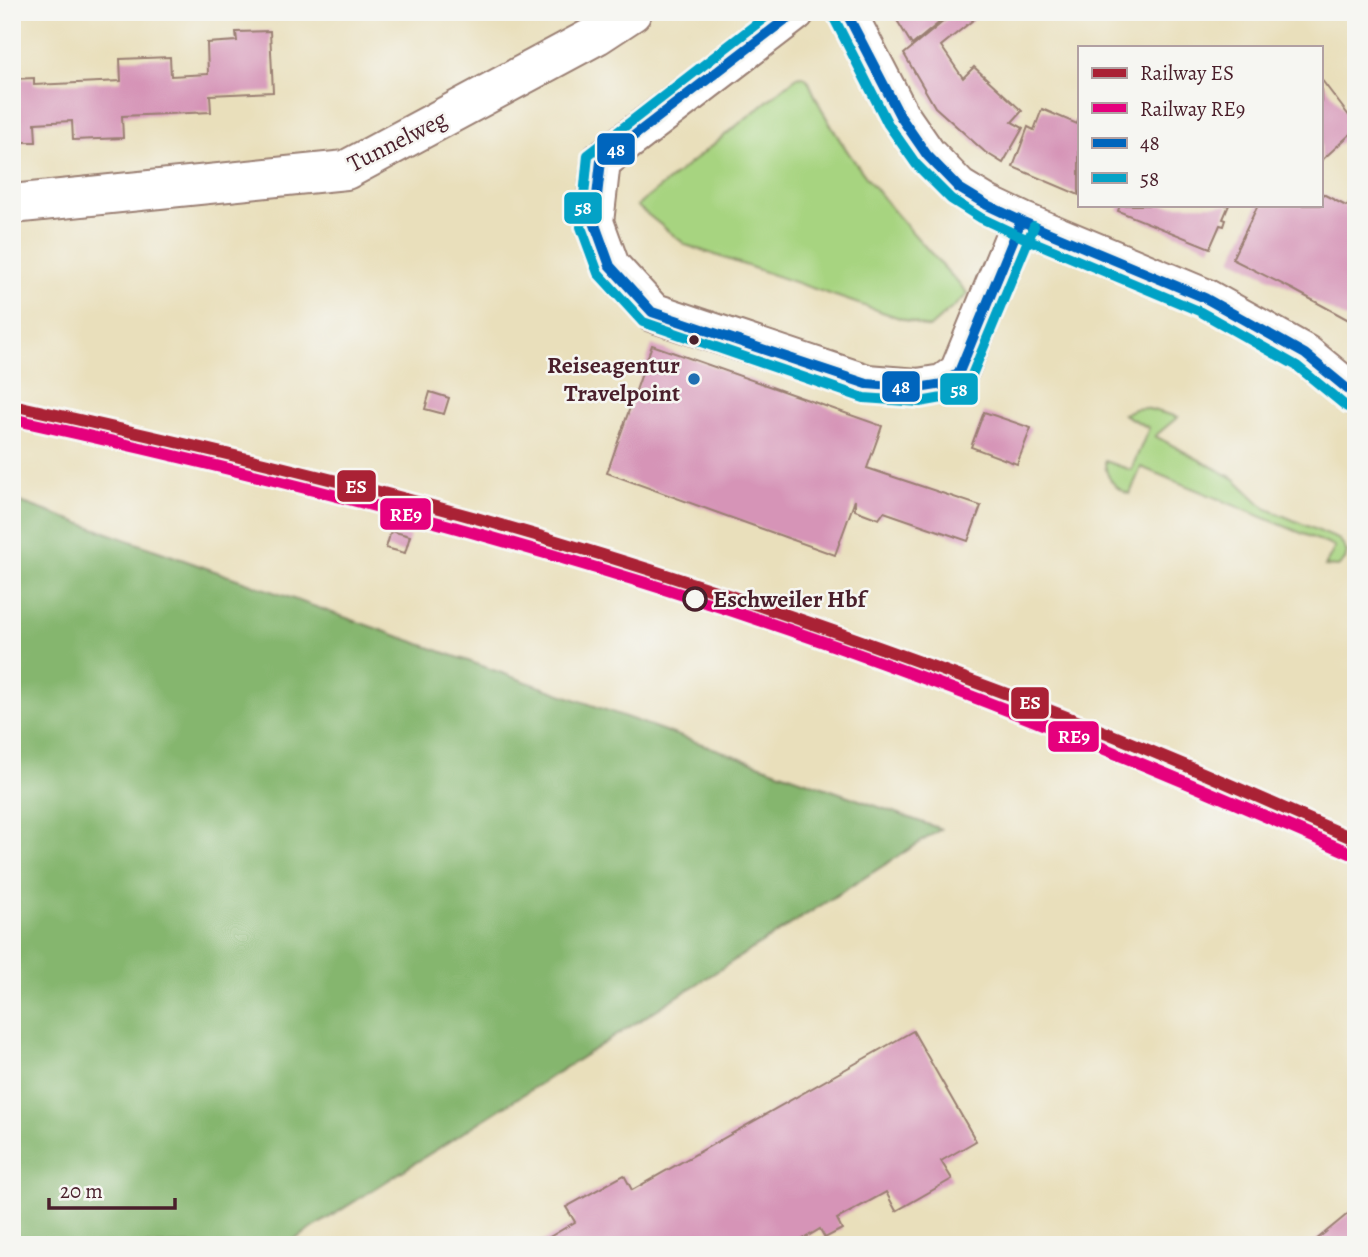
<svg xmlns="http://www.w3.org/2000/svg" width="1368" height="1257" viewBox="0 0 1368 1257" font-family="Alegreya,serif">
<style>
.green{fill:#a7d480;stroke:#787a56;stroke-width:2}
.forest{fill:#85b66e;stroke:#686a4c;stroke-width:2}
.building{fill:#d694b7}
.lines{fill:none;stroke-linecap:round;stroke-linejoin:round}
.street-casing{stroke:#9a7f73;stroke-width:42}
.street{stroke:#fff;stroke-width:38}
.bus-1-casing{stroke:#f6f6f2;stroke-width:16}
.bus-2-casing{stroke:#f6f6f2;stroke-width:16}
.bus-1{stroke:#0065bd;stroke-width:10}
.bus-2{stroke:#04a2c6;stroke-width:10}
.rail-1-casing{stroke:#f6f6f2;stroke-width:18}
.rail-2-casing{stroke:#f6f6f2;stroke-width:18}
.rail-1{stroke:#aa2135;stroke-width:12}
.rail-2{stroke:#e5007d;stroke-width:12}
.bus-dot{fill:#4a1f2b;stroke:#f6f6f2;stroke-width:2.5}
.poi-dot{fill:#1f6fb2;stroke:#f6f6f2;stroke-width:2.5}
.stop-dot{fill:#f6f6f2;stroke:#4a1f2b;stroke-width:3.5}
.labels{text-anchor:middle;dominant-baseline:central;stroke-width:5;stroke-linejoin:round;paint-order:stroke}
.street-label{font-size:24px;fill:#4a1f2b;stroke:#f6f6f2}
.poi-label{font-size:24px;font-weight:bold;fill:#4a1f2b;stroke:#f6f6f2;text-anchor:end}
.stop-label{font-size:24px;font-weight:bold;fill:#4a1f2b;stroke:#f6f6f2;text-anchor:start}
.line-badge{stroke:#f6f6f2;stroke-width:2.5}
.badge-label{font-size:19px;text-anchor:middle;font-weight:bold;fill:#fff}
</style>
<rect width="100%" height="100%" fill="#f6f6f2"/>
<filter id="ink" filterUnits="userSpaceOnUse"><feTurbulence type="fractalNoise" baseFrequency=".0143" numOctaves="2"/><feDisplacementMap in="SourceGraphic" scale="14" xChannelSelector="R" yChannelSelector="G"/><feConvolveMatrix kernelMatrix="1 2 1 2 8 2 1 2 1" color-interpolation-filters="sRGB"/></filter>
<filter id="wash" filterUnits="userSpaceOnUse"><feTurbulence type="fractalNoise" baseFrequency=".00686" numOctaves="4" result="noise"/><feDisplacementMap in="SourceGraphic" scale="28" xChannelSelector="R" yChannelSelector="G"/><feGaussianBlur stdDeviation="1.57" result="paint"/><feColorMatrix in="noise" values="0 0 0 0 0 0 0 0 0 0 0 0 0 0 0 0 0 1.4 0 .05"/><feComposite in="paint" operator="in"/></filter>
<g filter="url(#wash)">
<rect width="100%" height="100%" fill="#e9dfbb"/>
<path class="green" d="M 803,76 L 808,80 C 842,162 910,229 968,294 L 929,328 L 686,245 L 637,206 L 797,77 Z
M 1145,408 L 1178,417 L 1155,436 L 1235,479 L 1265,508 L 1340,540 L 1347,552 L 1345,560 L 1338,567 L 1325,566 L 1335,547 L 1141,467 L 1130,494 C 1115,490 1105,476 1105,461 L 1131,470 L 1149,428 L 1123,414 L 1134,409 Z"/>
<path class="forest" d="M 12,499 L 941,829 L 286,1245 L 12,1245 Z"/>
<g id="blocks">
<path class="building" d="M 892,12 L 952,12 L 912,45 Z
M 955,12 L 983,12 L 941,46 L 963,78 L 974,67 L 1022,111 L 1012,122 L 1023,128 L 1003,163 L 985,152 L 935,107 L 904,54 Z
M 270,31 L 273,92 L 210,95 L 211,112 L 122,116 L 123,138 L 73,140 L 72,121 L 53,122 L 35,123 L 36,142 L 12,142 L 12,79 L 34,78 L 34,85 L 121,81 L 120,59 L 170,57 L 171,76 L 208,74 L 207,43 L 237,41 L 236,32 Z
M 1321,79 L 1356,125 L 1356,129 L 1321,161 Z
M 1042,109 L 1077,124 L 1079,118 L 1079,195 L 1013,167 L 1028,127 L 1034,130 Z
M 1321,193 L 1346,206 L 1356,198 L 1356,324 L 1294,290 L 1232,259 L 1258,205 L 1321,205 Z
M 1120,205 L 1229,205 L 1223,219 L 1226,220 L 1224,226 L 1220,225 L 1210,248 L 1118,211 Z
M 652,345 L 882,426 L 867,468 L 981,506 L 968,541 L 884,512 L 879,519 L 855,510 L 855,500 L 835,555 L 607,473 Z
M 430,392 L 449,398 L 444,414 L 425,409 Z
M 984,412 L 1031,428 L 1017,464 L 971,447 Z
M 391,531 L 410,536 L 405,553 L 386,548 Z
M 913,1031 L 976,1141 L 941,1161 L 952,1179 L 896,1211 L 886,1192 L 837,1219 L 842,1229 L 825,1238 L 820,1229 L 793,1245 L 536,1245 L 575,1222 L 566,1207 L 624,1175 L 632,1190 Z
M 1356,1207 L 1356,1245 L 1310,1245 Z"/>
</g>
</g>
<g filter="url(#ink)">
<use href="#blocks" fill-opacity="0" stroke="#9a7f73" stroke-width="2"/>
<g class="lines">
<g class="street-casing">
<path id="street" d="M 795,12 L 601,161 L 594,222 L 610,266 L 652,312 L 867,384 L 918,388 L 943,384 L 959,372 L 1021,221
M 846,12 L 900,116 L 927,155 L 959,188 L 987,205 L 1021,221 L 1205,298 L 1305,354 L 1356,396
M 12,204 L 346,170 L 597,35 L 632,12"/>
</g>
<use href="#street" class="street"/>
<g class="bus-1-casing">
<path id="bus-1" d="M 795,12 L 601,161 L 594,222 L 610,266 L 652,312 L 867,384 L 918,388 L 943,384 L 959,372 L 1021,221
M 846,12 L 900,116 L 927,155 L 959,188 L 987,205 L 1021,221 L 1205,298 L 1305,354 L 1356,396"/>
</g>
<g class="bus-2-casing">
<path id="bus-2" d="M 772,12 L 588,155 L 581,227 L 598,273 L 643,322 L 864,398 L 920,402 L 948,397 L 969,382 L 1034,226
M 834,18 L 888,124 L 916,164 L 951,199 L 981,218 L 1015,234 L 1199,311 L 1297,366 L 1347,407"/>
</g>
<use href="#bus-1" class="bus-1"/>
<use href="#bus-2" class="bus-2"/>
<g class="rail-1-casing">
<path id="rail-1" d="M 12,405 C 244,456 474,511 700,586 C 810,622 919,661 1028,702 C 1139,744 1247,792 1356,840"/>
</g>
<g class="rail-2-casing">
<path id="rail-2" d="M 12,419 C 241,469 467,526 690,597 C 915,669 1134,758 1350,853"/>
</g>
<use href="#rail-1" class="rail-1"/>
<use href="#rail-2" class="rail-2"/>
</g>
</g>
<circle class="bus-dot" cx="694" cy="340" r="6"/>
<circle class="poi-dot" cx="694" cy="379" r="7"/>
<circle class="stop-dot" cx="695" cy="599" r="11"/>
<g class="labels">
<g class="street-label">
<text transform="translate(397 141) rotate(-27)">Tunnelweg</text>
</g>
<g class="poi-label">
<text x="680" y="365">Reiseagentur<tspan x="680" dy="28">Travelpoint</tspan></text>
</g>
<g class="stop-label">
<text x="713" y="599">Eschweiler Hbf</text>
</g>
</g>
<g class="line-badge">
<rect x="596" y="132" width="40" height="34" rx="7" fill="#0065bd"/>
<rect x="563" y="191" width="40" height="34" rx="7" fill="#04a2c6"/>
<rect x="881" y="370" width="40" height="33" rx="7" fill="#0065bd"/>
<rect x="939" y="372" width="40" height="34" rx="7" fill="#04a2c6"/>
<rect x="336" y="469" width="41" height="34" rx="7" fill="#aa2135"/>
<rect x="379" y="497" width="53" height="34" rx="7" fill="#e5007d"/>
<rect x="1010" y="686" width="40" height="34" rx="7" fill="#aa2135"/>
<rect x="1047" y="720" width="53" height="33" rx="7" fill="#e5007d"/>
</g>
<g class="badge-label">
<text x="616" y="156">48</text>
<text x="583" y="214">58</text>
<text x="901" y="393">48</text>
<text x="959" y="396">58</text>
<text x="356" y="493">ES</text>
<text x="406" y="521">RE9</text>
<text x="1030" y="709">ES</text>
<text x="1074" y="743">RE9</text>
</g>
<rect width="1368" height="1257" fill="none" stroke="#f6f6f2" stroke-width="42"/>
<rect x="1078" y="46" width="245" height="161" fill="#f6f6f2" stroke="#b1a0a2" stroke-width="2"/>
<rect x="1092" y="68" width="35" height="10" fill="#aa2135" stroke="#b1a0a2" stroke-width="2"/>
<text x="1140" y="80" font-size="21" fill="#4a1f2b">Railway ES</text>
<rect x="1092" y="103" width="35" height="10" fill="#e5007d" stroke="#b1a0a2" stroke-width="2"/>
<text x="1140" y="116" font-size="21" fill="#4a1f2b">Railway RE9</text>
<rect x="1092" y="138" width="35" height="10" fill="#0065bd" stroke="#b1a0a2" stroke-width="2"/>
<text x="1140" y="150" font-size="21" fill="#4a1f2b">48</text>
<rect x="1092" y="173" width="35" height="10" fill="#04a2c6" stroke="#b1a0a2" stroke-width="2"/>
<text x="1140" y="186" font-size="21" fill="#4a1f2b">58</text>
<path d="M49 1198v10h126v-10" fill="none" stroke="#4a1f2b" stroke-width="3.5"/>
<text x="60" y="1198" font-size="21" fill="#4a1f2b" stroke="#f6f6f2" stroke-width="5" paint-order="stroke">20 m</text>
</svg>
